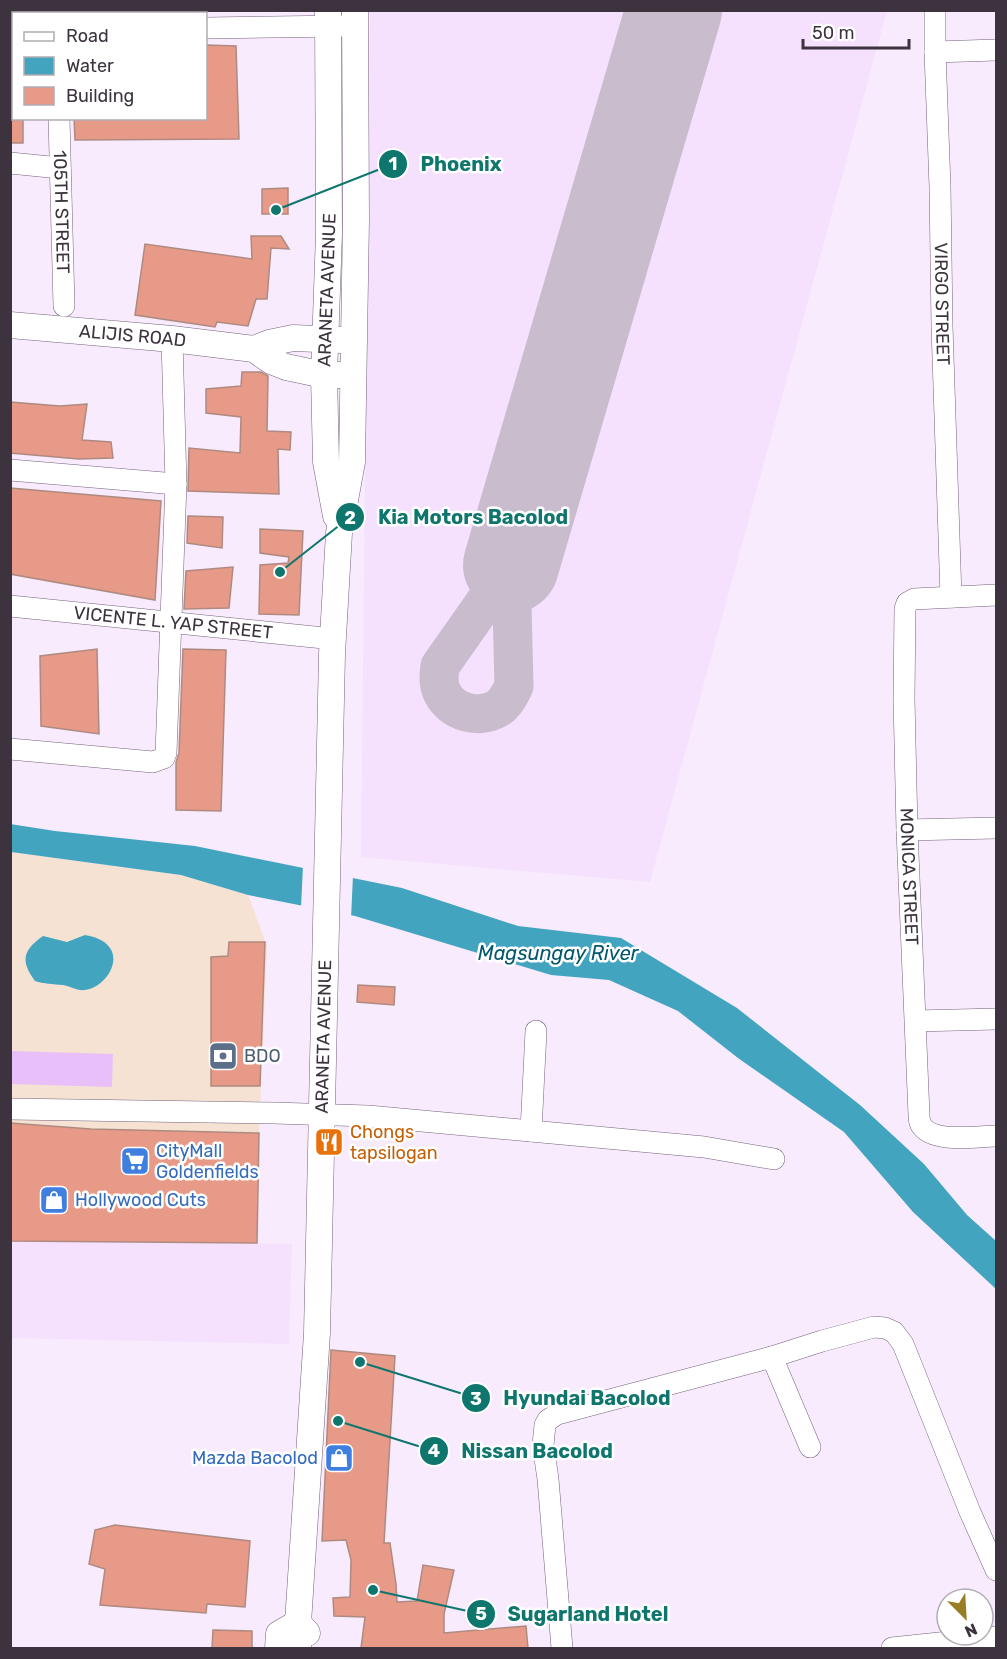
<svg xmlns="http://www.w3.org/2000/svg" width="1007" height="1659" viewBox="0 0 1007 1659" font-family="Rubik,sans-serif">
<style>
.commercial{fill:#f5e2d2}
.built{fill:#f5e1fe}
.green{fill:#e9bffa}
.water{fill:#43a4c0}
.pier{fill:#f7ebfd}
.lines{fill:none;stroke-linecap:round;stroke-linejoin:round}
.taxiway{stroke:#c8bccd;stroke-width:39}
.runway{stroke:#c8bccd;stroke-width:96}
.building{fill:#e79a87;stroke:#af8a81;stroke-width:1.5}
.minor-casing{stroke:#75627c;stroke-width:22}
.major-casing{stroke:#75627c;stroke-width:27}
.minor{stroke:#fff;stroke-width:21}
.major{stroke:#fff;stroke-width:26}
.labels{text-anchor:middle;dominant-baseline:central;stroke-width:5;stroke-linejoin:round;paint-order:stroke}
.street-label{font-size:18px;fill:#3c333f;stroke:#fff}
.service-label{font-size:18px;fill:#4e5e75;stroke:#fff;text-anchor:start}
.food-label{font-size:18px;fill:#c56008;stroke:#fff;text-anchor:start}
.shop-label{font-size:18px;fill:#366cbe;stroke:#fff;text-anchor:start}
.water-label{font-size:20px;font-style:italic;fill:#03586c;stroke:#fff}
.leader{fill:none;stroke:#0f766e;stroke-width:2}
.callout-dot{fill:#0f766e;stroke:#fff;stroke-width:2}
.mark-label{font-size:18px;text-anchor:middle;font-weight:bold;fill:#fff}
.callout-label{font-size:20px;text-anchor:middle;font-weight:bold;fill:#0f766e;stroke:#fff;stroke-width:5;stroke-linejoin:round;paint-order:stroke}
</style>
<rect width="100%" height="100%" fill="#f7ebfd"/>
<path class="commercial" d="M 11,852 L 181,875 L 248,895 L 267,946 L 259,1133 L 257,1243 L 11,1241 Z"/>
<path class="built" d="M 370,11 L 887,11 L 650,882 L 361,857 Z
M 11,1241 L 292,1244 L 289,1344 L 11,1338 Z"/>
<path class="green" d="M 11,1051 L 113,1054 L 112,1087 L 11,1084 Z"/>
<path class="water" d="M 10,824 L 55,831 L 195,846 L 402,888 L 518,926 L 621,938 L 737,1008 L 860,1105 L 924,1164 L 967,1215 L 996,1241 L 996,1289 L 913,1212 L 844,1132 L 738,1058 L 678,1011 L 609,980 L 551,975 L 355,916 L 248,895 L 181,875 L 11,852 Z
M 85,935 C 94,937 104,939 110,948 C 121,964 103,988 85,990 C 77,991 70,986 63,985 C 53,984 44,984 35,981 C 20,961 23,950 43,936 L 67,942 Z"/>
<path class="pier" d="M 303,865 L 353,875 L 351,919 L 301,908 Z"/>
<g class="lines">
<path class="taxiway" d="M 511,565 L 514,686 C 511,693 507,700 501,706 C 481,721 450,713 441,690 C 438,682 439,674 440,666 Z"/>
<path class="runway" d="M 511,565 L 674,10"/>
</g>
<path class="building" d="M 206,45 L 236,46 L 239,139 L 75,140 L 74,118 L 206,118 Z
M 10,118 L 23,118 L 23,143 L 10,143 Z
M 288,188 L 288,214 L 262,214 L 262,189 Z
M 251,236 L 281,236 L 289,249 L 271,248 L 267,299 L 256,299 L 248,326 L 217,322 L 215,327 L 135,315 L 145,244 L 252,259 Z
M 242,372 L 261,372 L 268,376 L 267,431 L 291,432 L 290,450 L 278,449 L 279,494 L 188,491 L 189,448 L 240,453 L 241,417 L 206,413 L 206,389 L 241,386 Z
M 10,402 L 60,406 L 87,404 L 82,440 L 111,442 L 113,458 L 79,459 L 10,453 Z
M 10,488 L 161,501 L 155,600 L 10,574 Z
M 188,516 L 223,517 L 222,548 L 187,543 Z
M 260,529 L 303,531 L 299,615 L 259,614 L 260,565 L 288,563 L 289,557 L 260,553 Z
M 233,567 L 229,608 L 184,609 L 186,571 Z
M 97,649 L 99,734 L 41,726 L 40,656 Z
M 183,649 L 226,650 L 221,811 L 176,810 L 176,762 L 179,753 Z
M 229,942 L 265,942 L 260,1086 L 211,1086 L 211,957 L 228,956 Z
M 358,985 L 395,987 L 394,1005 L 357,1002 Z
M 10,1123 L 91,1129 L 259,1133 L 257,1243 L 10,1241 Z
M 331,1350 L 395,1356 L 384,1543 L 390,1543 L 396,1584 L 397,1602 L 417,1601 L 423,1565 L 454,1570 L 444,1614 L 444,1633 L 526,1626 L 528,1648 L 361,1648 L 365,1617 L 334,1616 L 333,1598 L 350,1597 L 351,1560 L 346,1540 L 322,1541 Z
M 115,1525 L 250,1541 L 245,1607 L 207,1604 L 206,1613 L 100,1605 L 105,1569 L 89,1564 L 95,1530 Z
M 213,1630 L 252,1631 L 252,1648 L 212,1648 Z"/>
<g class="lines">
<g class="minor-casing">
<g id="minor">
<path d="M 58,10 L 58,14"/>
<path id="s1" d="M 935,10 L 935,52 L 940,187 L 942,326 L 951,597"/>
<path d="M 206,28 L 343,26"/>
<path d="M 10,29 L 14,29"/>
<path d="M 935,52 L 996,50"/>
<path id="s2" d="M 59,118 L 64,306"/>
<path d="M 10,163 L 60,168"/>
<path d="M 10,470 L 176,484"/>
<path id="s3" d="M 996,595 L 914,599 L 907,603 L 905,609 L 904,699 L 907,830 L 919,1115 C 919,1117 920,1123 921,1125 C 933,1144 977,1136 996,1136"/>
<path id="s4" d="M 10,606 L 334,639"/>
<path d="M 10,749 L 153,762 L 164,758 L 166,753 L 176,484 L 172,339"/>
<path d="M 907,830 L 996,828"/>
<path d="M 916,1021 L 996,1019"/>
<path d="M 10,1109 L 274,1113 L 368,1116 L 704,1147 L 774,1159"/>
<path d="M 531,1131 L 536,1031"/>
<path d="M 772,1357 L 810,1447"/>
<path d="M 562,1648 L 548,1479 L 543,1445 L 545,1425 L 548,1420 L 557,1414 L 772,1357 L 822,1341 L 874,1327 L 885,1328 L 894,1332 L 903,1344 L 970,1512 L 996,1570"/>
<path d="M 892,1648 L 996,1637"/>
</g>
</g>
<g class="major-casing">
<g id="major">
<path d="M 328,10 L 329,234 L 324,375 L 326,462 L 336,516"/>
<path id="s5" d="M 10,325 L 172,339 L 254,349 L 271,361 L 286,367 L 324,375 L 340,375"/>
<path d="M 254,349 L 269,343 L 293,338 L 342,340"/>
<path d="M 278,1648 L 279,1634 L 298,1623 L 307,1633"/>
<path id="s6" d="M 298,1648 L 298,1623 L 317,1333 L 332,654 L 339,533 L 352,462 L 356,219 L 355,10"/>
</g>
</g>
<use href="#minor" class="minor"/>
<use href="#major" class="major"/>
</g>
<defs>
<g id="bank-square" transform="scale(1.5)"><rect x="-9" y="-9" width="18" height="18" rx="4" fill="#5c6f8a" stroke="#fff"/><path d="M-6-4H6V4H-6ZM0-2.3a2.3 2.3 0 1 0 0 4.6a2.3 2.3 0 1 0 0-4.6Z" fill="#fff"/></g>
<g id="restaurant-square" transform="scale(1.5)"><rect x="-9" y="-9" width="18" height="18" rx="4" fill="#e8710a" stroke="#fff"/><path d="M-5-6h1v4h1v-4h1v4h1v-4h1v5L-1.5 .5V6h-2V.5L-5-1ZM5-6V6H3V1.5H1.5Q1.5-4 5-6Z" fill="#fff"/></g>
<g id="supermarket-square" transform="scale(1.5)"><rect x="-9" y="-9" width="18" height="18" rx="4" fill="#3f7fe0" stroke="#fff"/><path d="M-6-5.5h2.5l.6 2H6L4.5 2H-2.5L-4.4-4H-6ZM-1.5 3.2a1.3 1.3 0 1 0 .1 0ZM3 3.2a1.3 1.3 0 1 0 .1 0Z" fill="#fff"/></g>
<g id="shop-square" transform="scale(1.5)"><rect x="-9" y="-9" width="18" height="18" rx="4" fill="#3f7fe0" stroke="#fff"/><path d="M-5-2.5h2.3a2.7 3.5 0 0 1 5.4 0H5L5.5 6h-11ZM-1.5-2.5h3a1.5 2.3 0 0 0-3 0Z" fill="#fff"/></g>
</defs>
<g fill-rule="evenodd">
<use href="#bank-square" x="223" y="1056"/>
<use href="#restaurant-square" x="329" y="1142"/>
<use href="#supermarket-square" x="135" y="1161"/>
<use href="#shop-square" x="54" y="1200"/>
<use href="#shop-square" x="339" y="1458"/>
</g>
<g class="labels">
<g class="street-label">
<text stroke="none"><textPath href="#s2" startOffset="94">105TH STREET</textPath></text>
<text transform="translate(327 290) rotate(-88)">ARANETA AVENUE</text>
<text stroke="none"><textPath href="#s1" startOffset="294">VIRGO STREET</textPath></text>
<text stroke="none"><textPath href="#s5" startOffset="123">ALIJIS ROAD</textPath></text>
<text stroke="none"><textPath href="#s4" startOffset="164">VICENTE L. YAP STREET</textPath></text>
<text stroke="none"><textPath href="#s3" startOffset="364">MONICA STREET</textPath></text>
<text stroke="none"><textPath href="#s6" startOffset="612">ARANETA AVENUE</textPath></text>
</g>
<g class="service-label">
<text x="244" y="1056">BDO</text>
</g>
<g class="food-label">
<text x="350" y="1132">Chongs<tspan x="350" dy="21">tapsilogan</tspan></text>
</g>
<g class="shop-label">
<text x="156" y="1151">CityMall<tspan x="156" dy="21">Goldenfields</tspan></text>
<text x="75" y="1200">Hollywood Cuts</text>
<text x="318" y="1458" text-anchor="end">Mazda Bacolod</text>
</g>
<g class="water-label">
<text x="558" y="953">Magsungay River</text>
</g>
</g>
<path class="leader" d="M276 210L393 164M280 572L350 517M360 1362L476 1398M338 1421L434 1451M373 1590L481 1614"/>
<g class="callout-dot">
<circle cx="276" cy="210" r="6"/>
<circle cx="280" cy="572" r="6"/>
<circle cx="360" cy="1362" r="6"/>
<circle cx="338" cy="1421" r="6"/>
<circle cx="373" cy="1590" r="6"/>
<circle cx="393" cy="164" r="15"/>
<circle cx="350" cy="517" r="15"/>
<circle cx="476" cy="1398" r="15"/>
<circle cx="434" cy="1451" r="15"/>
<circle cx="481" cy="1614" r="15"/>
</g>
<g class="mark-label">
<text x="393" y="170">1</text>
<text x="350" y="524">2</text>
<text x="476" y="1405">3</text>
<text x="434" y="1457">4</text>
<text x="481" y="1620">5</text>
</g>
<g class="callout-label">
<text x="461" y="171">Phoenix</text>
<text x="473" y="524">Kia Motors Bacolod</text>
<text x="587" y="1405">Hyundai Bacolod</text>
<text x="537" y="1458">Nissan Bacolod</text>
<text x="588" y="1621">Sugarland Hotel</text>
</g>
<rect width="1007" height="1659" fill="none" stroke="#3c333f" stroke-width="24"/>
<rect x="12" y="12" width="195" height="108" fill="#ffffff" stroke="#b1adb2" stroke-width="1.5"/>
<rect x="24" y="32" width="30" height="9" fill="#ffffff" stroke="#b1adb2" stroke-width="1.5"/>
<text x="66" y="42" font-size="18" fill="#3c333f">Road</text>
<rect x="24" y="57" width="30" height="18" fill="#43a4c0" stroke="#b1adb2" stroke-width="1.5"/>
<text x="66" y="72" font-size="18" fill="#3c333f">Water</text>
<rect x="24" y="87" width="30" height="18" fill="#e79a87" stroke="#b1adb2" stroke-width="1.5"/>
<text x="66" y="102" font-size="18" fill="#3c333f">Building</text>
<g transform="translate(965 1617) rotate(156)"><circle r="28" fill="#ffffff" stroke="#b1adb2" stroke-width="1.5"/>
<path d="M0-4.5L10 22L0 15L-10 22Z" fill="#987d25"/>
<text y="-9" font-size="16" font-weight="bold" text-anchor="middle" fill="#3c333f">N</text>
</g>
<path d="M803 39v9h106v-9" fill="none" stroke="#3c333f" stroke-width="3"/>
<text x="812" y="39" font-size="18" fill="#3c333f" stroke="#ffffff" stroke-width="4.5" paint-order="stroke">50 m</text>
</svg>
